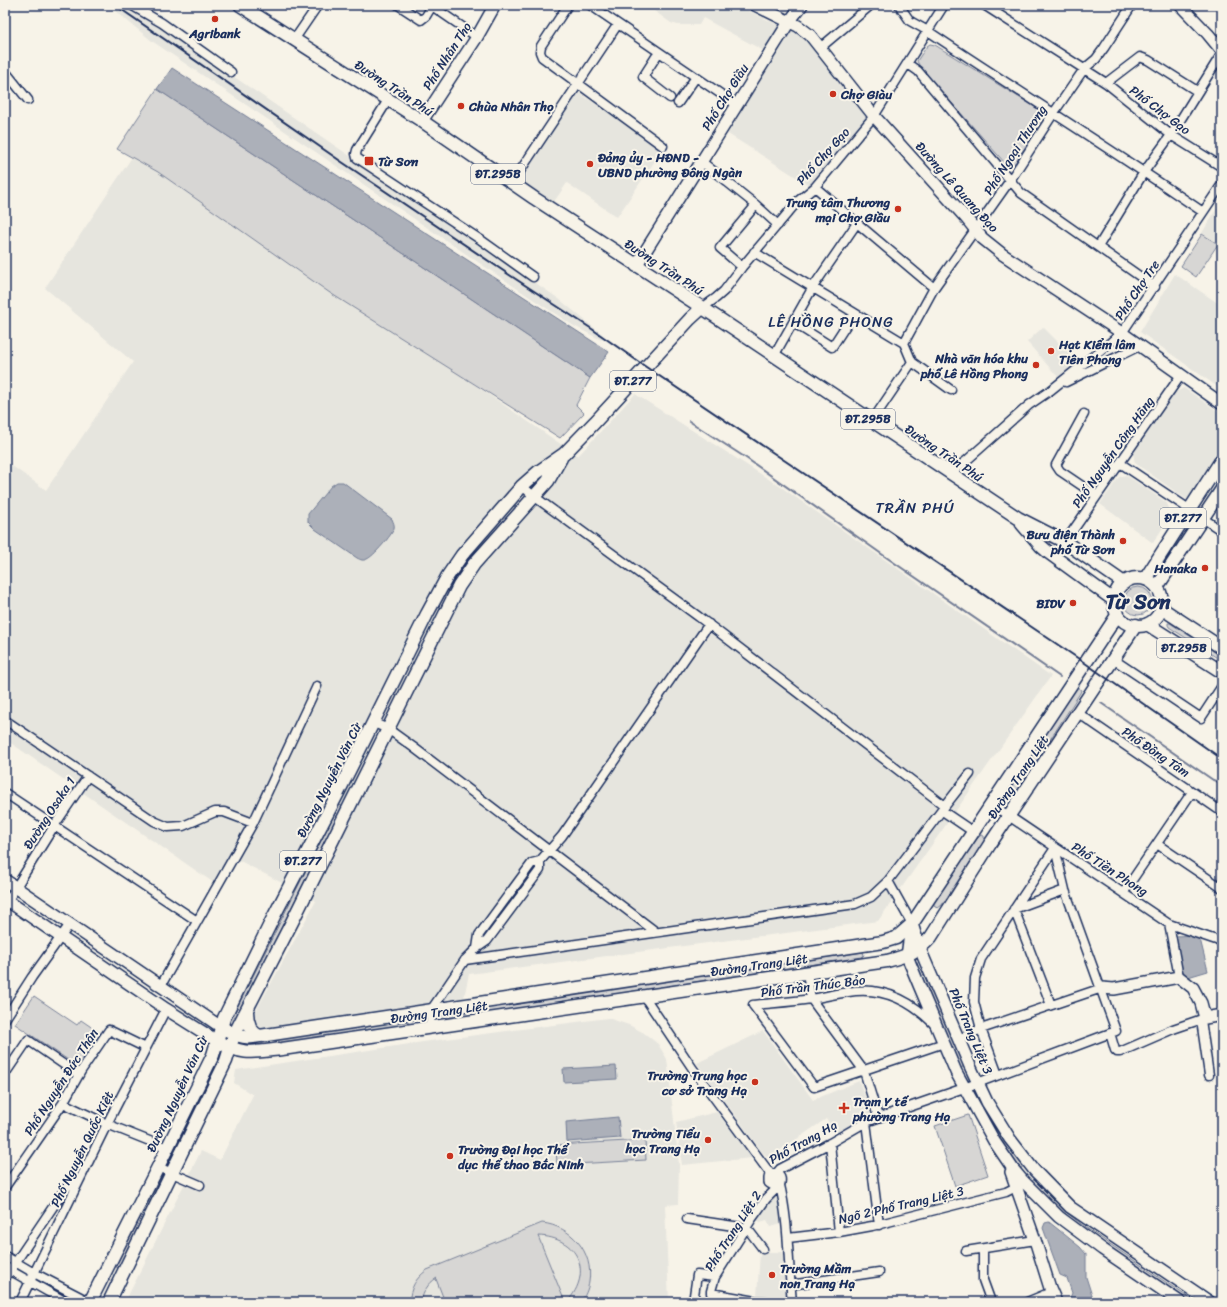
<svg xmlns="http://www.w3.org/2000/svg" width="1227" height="1307" viewBox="0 0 1227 1307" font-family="Sriracha,sans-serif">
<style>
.built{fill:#e6e5de}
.green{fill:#d7d6d4;stroke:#798299}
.water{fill:#acb0b9;stroke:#727c95}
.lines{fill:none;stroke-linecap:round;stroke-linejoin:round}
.stream{stroke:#727c95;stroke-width:2}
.street-casing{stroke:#1b2f5e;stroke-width:11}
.secondary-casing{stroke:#1b2f5e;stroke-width:14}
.primary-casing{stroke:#1b2f5e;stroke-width:15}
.street{stroke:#f7f3e8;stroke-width:8}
.secondary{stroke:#f7f3e8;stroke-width:11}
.primary{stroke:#f7f3e8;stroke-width:12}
.rail{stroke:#1b2f5e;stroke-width:2}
.poi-dot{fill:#c8321e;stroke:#f7f3e8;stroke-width:1.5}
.labels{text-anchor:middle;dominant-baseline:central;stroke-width:4;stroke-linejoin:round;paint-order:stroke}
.shield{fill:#f7f3e8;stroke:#5d6a87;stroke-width:1}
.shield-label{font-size:12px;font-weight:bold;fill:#1b2f5e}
.poi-label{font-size:13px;font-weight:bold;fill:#1b2f5e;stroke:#f7f3e8;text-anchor:start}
.street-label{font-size:13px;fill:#1b2f5e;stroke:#f7f3e8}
.quarter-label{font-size:15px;letter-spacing:1px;fill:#1b2f5e;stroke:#f7f3e8}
.town-label{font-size:21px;font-weight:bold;fill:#1b2f5e;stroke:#f7f3e8}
</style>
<rect width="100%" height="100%" fill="#f7f3e8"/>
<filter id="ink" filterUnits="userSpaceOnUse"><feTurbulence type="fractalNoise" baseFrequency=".025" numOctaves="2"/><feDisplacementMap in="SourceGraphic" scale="8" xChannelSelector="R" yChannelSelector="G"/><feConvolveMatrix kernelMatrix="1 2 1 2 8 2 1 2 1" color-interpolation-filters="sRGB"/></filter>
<g filter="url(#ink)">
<path class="built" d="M 108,5 L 126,5 L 164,29 L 559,299 L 604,336 L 601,340 L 574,326 L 534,300 L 152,41 Z
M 646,5 L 737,5 L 782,27 L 766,52 L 703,18 L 699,25 L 678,25 L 671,23 Z
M 791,27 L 815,47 L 869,116 L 809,185 L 728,134 Z
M 579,93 L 663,149 L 617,217 L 567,183 L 553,203 L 518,179 L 574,94 Z
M 136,151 L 578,456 L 635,394 L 781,487 L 1051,676 L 878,921 L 469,974 L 463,1002 L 261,1031 L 252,1018 L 316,901 L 229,855 L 214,883 L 5,739 L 5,461 L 46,490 L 133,362 L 45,288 Z
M 1222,200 L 1222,246 L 1202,233 Z
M 1175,274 L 1222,306 L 1222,390 L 1140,332 Z
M 1043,327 L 1077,361 L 1058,377 L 1027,342 Z
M 1184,388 L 1222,414 L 1222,453 L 1193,497 L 1186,499 L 1135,463 L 1133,453 L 1174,393 Z
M 1126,475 L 1167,503 L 1171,515 L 1153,543 L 1100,504 L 1119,477 Z
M 608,1018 L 629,1025 L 644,1033 L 658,1044 L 667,1059 L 679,1165 L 678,1204 L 665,1205 L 669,1302 L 125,1302 L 201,1151 L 220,1160 L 253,1095 L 234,1083 L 236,1070 L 423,1042 Z
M 763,1031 L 813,1100 L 859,1081 L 872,1115 L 837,1134 L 826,1119 L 769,1158 L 762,1152 L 697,1063 Z
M 717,1112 L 752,1158 L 682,1165 L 676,1122 Z
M 779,1196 L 785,1223 L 771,1227 L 767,1220 L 760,1222 L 754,1218 L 766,1199 Z
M 785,1252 L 787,1297 L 785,1300 L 757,1296 L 760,1253 Z"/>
<path class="green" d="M 930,44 L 935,45 L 1041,111 L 1043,114 L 1043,121 L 1015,163 L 1008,165 L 1005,163 L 920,67 L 917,61 L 927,46 Z
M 157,89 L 590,378 L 576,405 L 584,413 L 560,438 L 330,293 L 158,172 L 117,149 Z
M 1202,234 L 1218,244 L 1196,277 L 1181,266 Z
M1124 601a14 14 0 1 1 28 0a14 14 0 1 1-28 0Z
M 1168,623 L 1170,623 L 1222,657 L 1222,661 L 1169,627 L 1168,625 Z
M 1077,687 L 1081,690 L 1080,693 L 1014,796 L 1010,800 L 1004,798 L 1003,797 L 1075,688 Z
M 339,805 L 342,806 L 341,809 L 236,1018 L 233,1024 L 231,1024 L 230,1022 Z
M 981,835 L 984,836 L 984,841 L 942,905 L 938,908 L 935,907 L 933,902 L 976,840 Z
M 863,952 L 864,955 L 862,957 L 448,1019 L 446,1017 L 448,1014 L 478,1009 Z
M 928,983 L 963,1065 L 963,1067 L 961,1068 L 959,1066 L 926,986 L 926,984 Z
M 34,996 L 77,1025 L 81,1020 L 100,1033 L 77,1066 L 15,1024 Z
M 404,1020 L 408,1021 L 408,1024 L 281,1043 L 278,1041 L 279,1039 Z
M 982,1107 L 999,1134 L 1022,1165 L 1022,1168 L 1019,1168 L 998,1138 L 981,1108 Z
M 968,1115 L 988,1175 L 955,1186 L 935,1126 Z
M 645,1140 L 646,1160 L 557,1165 L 556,1145 Z
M 1034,1180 L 1066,1212 L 1085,1227 L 1195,1302 L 1191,1302 L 1084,1230 C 1066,1215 1049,1200 1033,1183 L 1032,1181 Z
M 158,1183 L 159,1186 L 119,1267 L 117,1268 L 116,1265 Z
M 542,1223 C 571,1226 594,1252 589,1282 C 588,1289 585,1297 580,1302 L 567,1302 C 594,1272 578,1237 538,1236 L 565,1302 L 445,1302 L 436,1279 L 437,1278 C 428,1283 423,1292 421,1302 L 409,1302 C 411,1287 415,1279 427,1270 Z"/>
<path class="water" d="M 172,68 L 609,352 L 590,378 L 157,89 Z
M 337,482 L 343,482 L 392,519 C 393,522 395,525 394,528 C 393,534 373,557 367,559 C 363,561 361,560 357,558 L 315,529 L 308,522 L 308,514 L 331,486 Z
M 1199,935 L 1208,971 L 1188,977 L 1182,973 L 1175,936 Z
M 616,1066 L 617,1079 L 564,1082 L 563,1069 Z
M 618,1117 L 620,1138 L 567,1142 L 566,1122 Z
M 1049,1222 L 1080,1247 L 1086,1254 L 1086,1277 L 1094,1302 L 1069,1302 L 1069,1300 L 1072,1293 L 1067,1278 L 1060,1275 L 1043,1228 L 1045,1223 Z"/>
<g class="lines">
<path class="stream" d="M 689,421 L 746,458 L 883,555 L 1060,677
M 1101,703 L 1213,780 L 1222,783"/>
<g class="street-casing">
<path id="street" d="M 131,5 L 162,23 L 231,72
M 398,5 L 421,20 L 426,16 L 432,6 L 477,37
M 568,5 L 541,46 L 540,52 L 542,57 L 663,146
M 590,5 L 737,105
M 899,5 L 910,21 L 928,31 C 1019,92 1113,150 1203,212
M 984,5 L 1106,83 L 1171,135 L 1222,167
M 294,40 L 318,5
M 820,48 L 871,5
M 659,52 L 643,77 L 670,98
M 908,64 L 918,71 L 1021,193 L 1155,287
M 5,71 L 28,100
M 1106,83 L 1140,57 L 1148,60 L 1197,91
M 388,100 L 357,150 L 356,154 L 357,158 L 481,240 L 533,277
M 678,103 L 696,77
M 702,162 L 756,205
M 512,183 L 618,24
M 815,187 L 857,223
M 1098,247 L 1144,172 L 1171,135 L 1222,53
M 754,252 L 904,343
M 742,267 L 720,248 L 756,205 L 778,225
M 702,308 L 716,298 L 724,291 L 742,267 L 798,201 L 815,187 L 874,116 L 944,5
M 794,323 L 832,347 L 854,313
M 904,343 L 912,362 L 951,390
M 904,343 L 934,288
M 774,356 L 813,287 L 857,223 L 934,288 L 1011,179 L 1053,114 L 1084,69 L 1096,59 L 1104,48 L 1132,5
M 1066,382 L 1139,346
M 1084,414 L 1056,465 L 1060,471 L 1097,496
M 872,421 L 912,362
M 1120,463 L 1222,531
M 950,473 L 966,461 L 1029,405 L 1051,390 L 1122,333 L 1222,184
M 522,486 L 535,497 L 699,617 L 945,806
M 1065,542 L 1181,375
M 1113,659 L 1201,718 L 1222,686
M 1078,713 L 1222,812
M 5,720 L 154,821 L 168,827 L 183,826 L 215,812 L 224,812 L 253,823
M 374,723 L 388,729 L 413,747 L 656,932
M 5,793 L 197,921
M 991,804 L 1169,924 L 1222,942
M 941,810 L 972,831
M 1157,844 L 1222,888
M 888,881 L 912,924
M 1124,892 L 1192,792
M 5,905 L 54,826 L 88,776
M 1169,924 L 1179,977
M 477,948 L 479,935 L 532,863 L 540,861 L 562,836 L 709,624
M 465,960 L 855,904 L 871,897 L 888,881 L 945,806 L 970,774
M 807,972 L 811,999 L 864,1071 L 878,1117
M 160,987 L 253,823 L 317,686
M 644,996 L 693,1069 L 772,1176 L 775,1175 L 780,1169 L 830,1143 L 866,1122 L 964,1088 L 1116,1031 L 1065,890 L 1055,848
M 753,1005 L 814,1087 L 944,1043
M 753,1005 C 772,1003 792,1002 811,999 C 823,997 835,994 848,992 C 882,986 910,1000 934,1024
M 1051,1005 L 1014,909 L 1065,890
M 5,1019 L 32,977 L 70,924
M 1201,1020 L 1209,1075
M 430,1028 L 431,1010 L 442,994 L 465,960 L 477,948 L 487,941 L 540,870 L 540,861
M 1110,1033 L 1115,1050 L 1117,1052 L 1120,1052 L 1173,1029 L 1205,1018
M 959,1039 L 981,1029 L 1102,988
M 5,1074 L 28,1040 L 79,1075
M 998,1075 L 981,1029 L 974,1002 L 975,978 L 981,959 L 1055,848
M 63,1103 L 107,1124 L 167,1148
M 866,1122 L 879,1225
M 830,1143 L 839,1232
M 158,1167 L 200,1185
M 779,1181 C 789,1221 788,1262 792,1302
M 776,1185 L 776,1189 L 766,1199 L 751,1220 L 715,1277 L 711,1291 L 711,1293 L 756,1301 L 781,1302
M 5,1187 L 63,1103 L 81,1071 L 109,1030 L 146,1048
M 687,1219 L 747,1228 L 763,1249
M 788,1238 L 839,1232 L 872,1226 L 1006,1192 L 1016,1187
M 983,1249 L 983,1280 L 991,1302
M 966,1251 L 1035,1240
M 5,1256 L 34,1273 L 90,1302
M 6,1268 L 66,1302
M 5,1278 L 63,1192 L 69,1185 L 80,1179
M 790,1285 L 879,1272
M 20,1302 L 107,1124 L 166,1009
M 693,1302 L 697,1275 L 715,1277
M 1027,1302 L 1051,1292"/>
</g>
<g class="secondary-casing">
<path id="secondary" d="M 755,5 L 798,26 L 810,35 L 874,116 L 966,218 L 982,238 L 1002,254 L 1122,333 L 1222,404
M 1180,5 L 1208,34 L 1222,51
M 422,121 L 477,37 L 495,5
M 636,266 L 789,22 L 802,5
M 5,880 L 221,1027
M 5,899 L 166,1009 L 217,1041
M 912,924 L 920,949 L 970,1066 L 987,1102 L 1010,1139 L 1034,1170 L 1070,1207 L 1210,1302
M 911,927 L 907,956 L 919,985 L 956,1072 L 994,1141 L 1013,1169 L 1023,1181 L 1059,1217 L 1102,1249 L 1180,1302
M 1102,988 L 1114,989 L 1179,977 L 1193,988 L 1201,1003 L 1205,1018 L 1222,1015
M 1011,1172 L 1035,1240 L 1050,1288 L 1056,1302
M 772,1176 L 770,1178 L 770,1182 L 775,1185 L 779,1183 C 780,1179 779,1176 775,1175"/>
</g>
<g class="primary-casing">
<path id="primary" d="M 240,5 L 422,121 L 534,198 L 718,318 L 1018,518 L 1065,542 L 1124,583
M 1022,524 L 1041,546 L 1049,553 L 1115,601
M1114 602a24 24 0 1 1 48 0a24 24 0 1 1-48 0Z
M 1145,579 L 1222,459
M 1157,587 L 1222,489
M 1161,608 L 1222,648
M 1147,624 L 1222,672
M 247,1011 C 247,1020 250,1035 262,1036
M 221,1027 C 232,1033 241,1039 253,1037 L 883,942 L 896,938 L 912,924 L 1118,614
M 217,1041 C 243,1056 254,1052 282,1049 L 887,961 C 906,956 917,953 931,937 L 990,844 L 1136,625
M 90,1302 L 158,1167 L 213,1055 L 224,1018 L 274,916 L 339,791 L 427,614 L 447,577 L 462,555 L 522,486 L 538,472 L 564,454 L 595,422 L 690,319 L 702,308
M 109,1302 L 226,1061 L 234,1035 L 239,1025 L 292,922 L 459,586 L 474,564 L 548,481 L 561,458"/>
</g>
<use href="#street" class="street"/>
<use href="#secondary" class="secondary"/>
<use href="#primary" class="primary"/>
<path class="rail" d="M 115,5 L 339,160 L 508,274 L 592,329 L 646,367 L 1085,663 L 1222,759"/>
</g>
</g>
<g class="poi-dot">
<circle cx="215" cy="19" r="4"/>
<circle cx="833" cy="94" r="4"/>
<circle cx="461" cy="106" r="4"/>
<rect x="364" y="156" width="10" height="10" rx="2"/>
<circle cx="590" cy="164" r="4"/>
<circle cx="898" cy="209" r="4"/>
<circle cx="1051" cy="351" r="4"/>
<circle cx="1036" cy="365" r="4"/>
<circle cx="1123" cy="541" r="4"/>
<circle cx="1205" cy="568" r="4"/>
<circle cx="1073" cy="603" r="4"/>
<circle cx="755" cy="1082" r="4"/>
<path d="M842 1102h4v4h4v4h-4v4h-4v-4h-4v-4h4z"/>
<circle cx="708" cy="1140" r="4"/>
<circle cx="450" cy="1156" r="4"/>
<circle cx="772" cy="1275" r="4"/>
</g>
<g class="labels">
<g class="shield">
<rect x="471" y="164" width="54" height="20" rx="3"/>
<rect x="610" y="371" width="46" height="20" rx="3"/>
<rect x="841" y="409" width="54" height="20" rx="3"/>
<rect x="1160" y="508" width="46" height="20" rx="3"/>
<rect x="1157" y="638" width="54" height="20" rx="3"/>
<rect x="280" y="851" width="46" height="20" rx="3"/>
</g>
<g class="shield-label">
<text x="498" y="174">ĐT.295B</text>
<text x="633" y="381">ĐT.277</text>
<text x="868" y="419">ĐT.295B</text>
<text x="1183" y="518">ĐT.277</text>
<text x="1184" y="648">ĐT.295B</text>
<text x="303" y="861">ĐT.277</text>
</g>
<g class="poi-label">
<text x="215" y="33" text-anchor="middle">Agribank</text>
<text x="841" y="94">Chợ Giàu</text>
<text x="469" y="106">Chùa Nhân Thọ</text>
<text x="598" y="157">Đảng ủy - HĐND -<tspan x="598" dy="15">UBND phường Đông Ngàn</tspan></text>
<text x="378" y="161">Từ Sơn</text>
<text x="890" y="202" text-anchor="end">Trung tâm Thương<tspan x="890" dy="15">mại Chợ Giầu</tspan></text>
<text x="1059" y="344">Hạt Kiểm lâm<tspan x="1059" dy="15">Tiên Phong</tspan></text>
<text x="1028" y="358" text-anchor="end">Nhà văn hóa khu<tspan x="1028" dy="15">phố Lê Hồng Phong</tspan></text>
<text x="1115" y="534" text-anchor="end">Bưu điện Thành<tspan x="1115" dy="15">phố Từ Sơn</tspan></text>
<text x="1197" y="568" text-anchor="end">Hanaka</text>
<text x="1065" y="603" text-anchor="end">BIDV</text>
<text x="747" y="1075" text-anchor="end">Trường Trung học<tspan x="747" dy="15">cơ sở Trang Hạ</tspan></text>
<text x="853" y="1101">Trạm Y tế<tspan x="853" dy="15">phường Trang Hạ</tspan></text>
<text x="700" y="1133" text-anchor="end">Trường Tiểu<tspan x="700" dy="15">học Trang Hạ</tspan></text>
<text x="458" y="1149">Trường Đại học Thể<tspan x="458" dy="15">dục thể thao Bắc Ninh</tspan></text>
<text x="780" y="1268">Trường Mầm<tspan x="780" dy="15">non Trang Hạ</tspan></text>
</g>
<g class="street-label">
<text transform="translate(447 56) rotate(-57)">Phố Nhân Thọ</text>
<text transform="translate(394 88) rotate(33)">Đường Trần Phú</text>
<text transform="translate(725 97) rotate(-58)">Phố Chợ Giầu</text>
<text transform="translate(1160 110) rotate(37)">Phố Chợ Gạo</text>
<text transform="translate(1015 150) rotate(-57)">Phố Ngoại Thương</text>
<text transform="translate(823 156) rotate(-48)">Phố Chợ Gạo</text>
<text transform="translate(957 187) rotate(48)">Đường Lê Quang Đạo</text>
<text transform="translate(664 267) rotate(33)">Đường Trần Phú</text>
<text transform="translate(1137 290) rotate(-56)">Phố Chợ Tre</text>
<text transform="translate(1113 452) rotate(-55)">Phố Nguyễn Công Hãng</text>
<text transform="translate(944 453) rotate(34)">Đường Trần Phú</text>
<text transform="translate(1156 752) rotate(34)">Phố Đồng Tâm</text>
<text transform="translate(1018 777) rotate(-56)">Đường Trang Liệt</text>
<text transform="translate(329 780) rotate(-63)">Đường Nguyễn Văn Cừ</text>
<text transform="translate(49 813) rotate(-57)">Đường Osaka 1</text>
<text transform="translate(1110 869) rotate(33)">Phố Tiền Phong</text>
<text transform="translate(759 965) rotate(-8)">Đường Trang Liệt</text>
<text transform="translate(813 986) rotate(-7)">Phố Trần Thúc Bảo</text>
<text transform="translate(439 1012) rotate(-8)">Đường Trang Liệt</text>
<text transform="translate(971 1031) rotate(67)">Phố Trang Liệt 3</text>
<text transform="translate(61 1082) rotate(-57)">Phố Nguyễn Đức Thận</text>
<text transform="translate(177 1094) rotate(-65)">Đường Nguyễn Văn Cừ</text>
<text transform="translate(803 1142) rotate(-29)">Phố Trang Hạ</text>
<text transform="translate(82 1149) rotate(-64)">Phố Nguyễn Quốc Kiệt</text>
<text transform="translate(901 1205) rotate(-13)">Ngõ 2 Phố Trang Liệt 3</text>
<text transform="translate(733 1231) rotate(-57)">Phố Trang Liệt 2</text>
</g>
<g class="quarter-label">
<text x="831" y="322">LÊ HỒNG PHONG</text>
<text x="915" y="508">TRẦN PHÚ</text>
</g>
<g class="town-label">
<text x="1138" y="602">Từ Sơn</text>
</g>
</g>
<rect width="1227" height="1307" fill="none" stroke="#f7f3e8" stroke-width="20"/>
<rect x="10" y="10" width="1207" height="1287" fill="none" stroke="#1b2f5e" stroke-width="1.5" filter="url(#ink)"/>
</svg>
